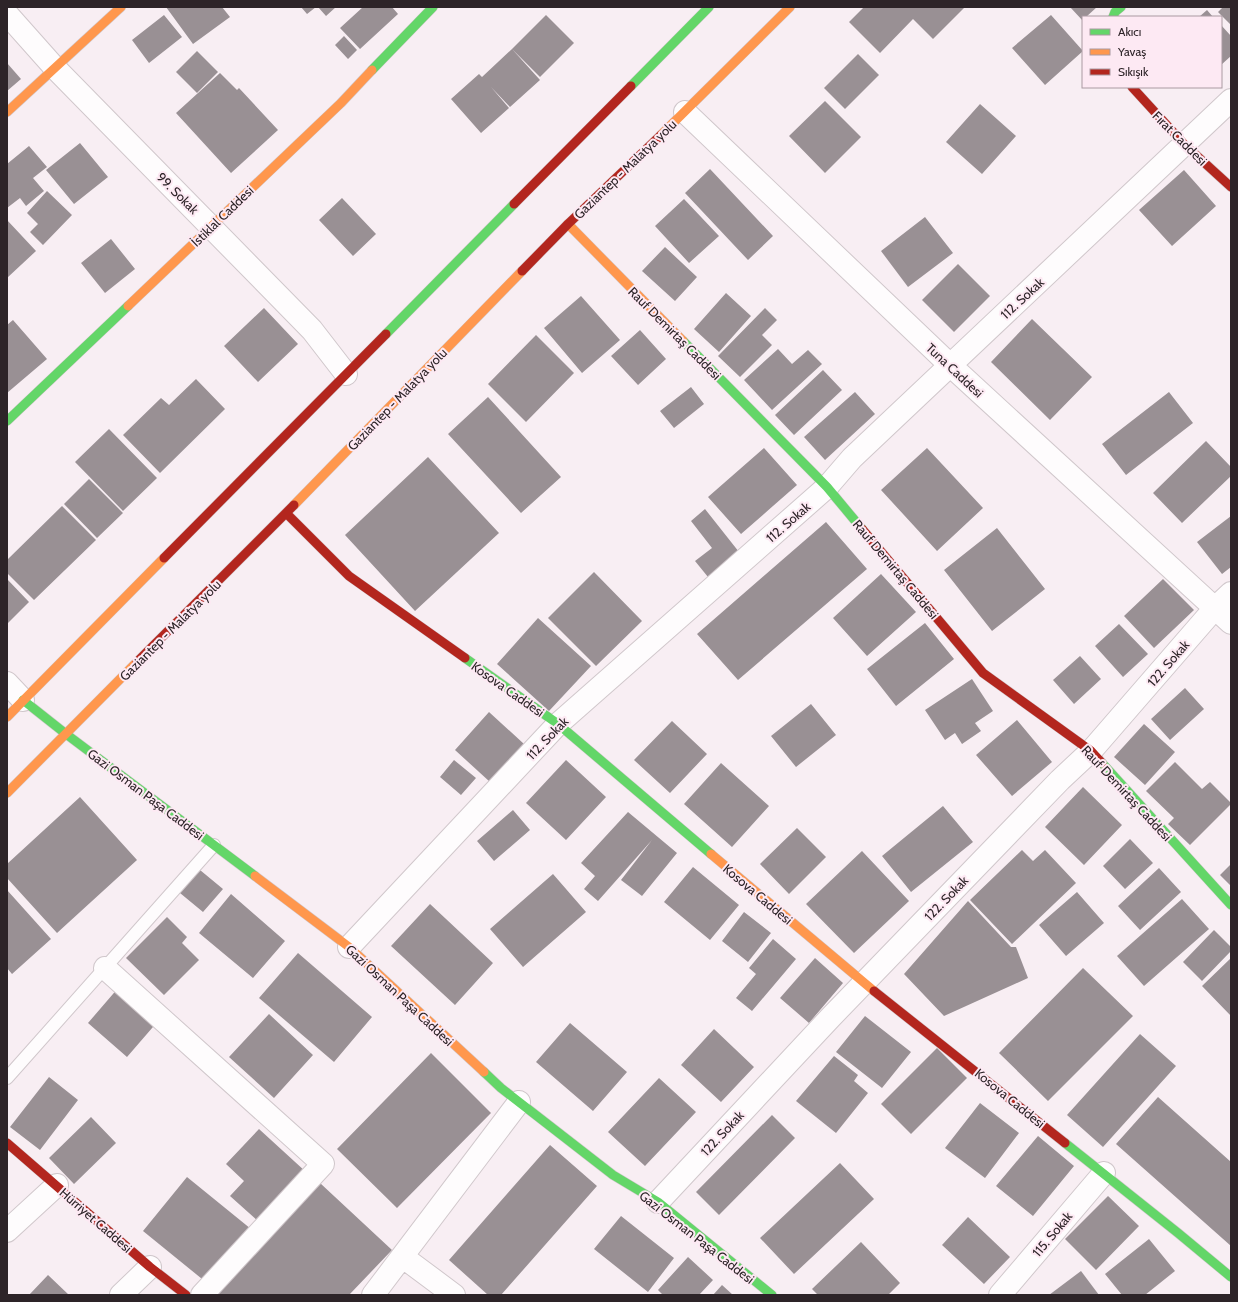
<svg xmlns="http://www.w3.org/2000/svg" width="1238" height="1302" viewBox="0 0 1238 1302" font-family="Cabin,sans-serif">
<style>
.building{fill:#999094}
.lines{fill:none;stroke-linecap:round;stroke-linejoin:round}
.lane-casing{stroke:#d0c7cb;stroke-width:14}
.street-casing{stroke:#d0c7cb;stroke-width:24}
.fast-casing{stroke:#d0c7cb;stroke-width:10}
.slow-casing{stroke:#d0c7cb;stroke-width:10}
.jam-casing{stroke:#d0c7cb;stroke-width:10}
.lane{stroke:#fefcfd;stroke-width:12}
.street{stroke:#fefcfd;stroke-width:22}
.fast{stroke:#63d668;stroke-width:9}
.slow{stroke:#ff974d;stroke-width:9}
.jam{stroke:#b3261e;stroke-width:9}
.labels{text-anchor:middle;dominant-baseline:central;stroke-width:4;stroke-linejoin:round;paint-order:stroke}
.street-label{font-size:13px;fill:#2d2428;stroke:#fde9f3}
</style>
<rect width="100%" height="100%" fill="#f8eef3"/>
<path class="building" d="M 166,7 L 222,7 L 230,17 L 193,44 Z
M 301,7 L 316,7 L 307,14 Z
M 318,7 L 336,7 L 326,16 Z
M 363,7 L 392,7 L 398,14 L 360,49 L 340,28 Z
M 864,7 L 963,7 L 964,8 L 933,39 L 913,19 L 880,53 L 849,22 Z
M 1070,7 L 1097,7 L 1086,17 L 1083,17 L 1083,21 Z
M 1223,7 L 1231,7 L 1231,25 L 1218,12 Z
M 1207,10 L 1213,17 L 1199,17 Z
M 164,15 L 182,37 L 149,63 L 132,40 Z
M 546,15 L 574,43 L 540,77 L 512,49 Z
M 1051,15 L 1083,51 L 1045,85 L 1012,48 Z
M 1221,25 L 1231,36 L 1231,56 L 1221,65 Z
M 344,36 L 357,50 L 348,59 L 335,45 Z
M 512,49 L 540,80 L 510,107 L 491,87 L 509,108 L 481,133 L 451,99 L 479,74 L 482,77 Z
M 197,51 L 218,72 L 197,93 L 176,72 Z
M 858,54 L 879,75 L 845,109 L 824,88 Z
M 7,63 L 21,79 L 7,91 Z
M 220,73 L 237,90 L 239,88 L 278,130 L 231,173 L 176,113 Z
M 825,101 L 861,137 L 825,173 L 789,136 Z
M 980,104 L 1016,136 L 982,174 L 946,142 Z
M 80,143 L 108,177 L 74,204 L 46,170 Z
M 29,146 L 47,167 L 33,178 L 44,191 L 26,206 L 20,198 L 7,208 L 7,164 Z
M 710,169 L 773,236 L 748,260 L 685,193 Z
M 1184,170 L 1216,206 L 1172,246 L 1139,210 Z
M 47,191 L 72,215 L 43,245 L 30,232 L 38,224 L 27,213 Z
M 342,198 L 376,234 L 353,256 L 319,220 Z
M 684,199 L 719,236 L 689,263 L 655,226 Z
M 925,217 L 953,253 L 908,287 L 881,251 Z
M 7,220 L 36,251 L 7,278 Z
M 111,239 L 135,269 L 105,293 L 81,263 Z
M 665,247 L 697,277 L 675,301 L 642,271 Z
M 958,264 L 990,296 L 954,332 L 922,300 Z
M 726,293 L 751,316 L 719,352 L 694,329 Z
M 581,296 L 620,340 L 582,373 L 544,328 Z
M 264,308 L 298,344 L 258,382 L 224,346 Z
M 765,308 L 777,320 L 762,335 L 772,345 L 740,377 L 718,356 Z
M 1032,319 L 1092,377 L 1050,420 L 991,362 Z
M 13,320 L 47,359 L 7,393 L 7,325 Z
M 640,330 L 666,359 L 638,385 L 611,356 Z
M 536,335 L 574,373 L 526,422 L 488,384 Z
M 778,349 L 792,364 L 808,350 L 822,364 L 772,410 L 744,380 Z
M 823,370 L 842,390 L 794,435 L 775,415 Z
M 196,379 L 225,409 L 160,473 L 123,435 L 161,398 L 169,405 Z
M 691,387 L 704,404 L 674,428 L 660,411 Z
M 855,392 L 875,414 L 825,460 L 804,437 Z
M 1169,392 L 1193,423 L 1126,475 L 1102,444 Z
M 488,397 L 561,477 L 521,513 L 448,434 Z
M 109,429 L 157,478 L 123,511 L 75,462 Z
M 1206,441 L 1231,467 L 1231,476 L 1182,523 L 1153,493 Z
M 764,448 L 797,485 L 741,534 L 708,497 Z
M 927,448 L 983,508 L 937,551 L 881,490 Z
M 428,457 L 499,533 L 415,611 L 345,535 Z
M 89,479 L 123,513 L 97,538 L 64,504 Z
M 62,506 L 96,540 L 34,600 L 7,573 L 7,560 Z
M 705,509 L 739,552 L 708,577 L 695,561 L 712,548 L 691,521 Z
M 1231,516 L 1231,567 L 1222,574 L 1197,542 Z
M 826,522 L 867,569 L 738,680 L 697,634 Z
M 997,528 L 1045,589 L 992,631 L 944,570 Z
M 594,572 L 642,621 L 596,666 L 548,618 Z
M 881,574 L 916,612 L 867,656 L 833,618 Z
M 7,579 L 29,602 L 7,624 Z
M 1163,579 L 1194,610 L 1154,648 L 1124,616 Z
M 538,618 L 591,666 L 549,711 L 497,664 Z
M 925,623 L 954,659 L 896,706 L 867,669 Z
M 1119,624 L 1148,654 L 1123,677 L 1095,646 Z
M 1080,656 L 1101,679 L 1074,704 L 1053,680 Z
M 972,679 L 993,711 L 975,723 L 981,731 L 962,744 L 955,733 L 945,740 L 925,710 Z
M 1185,688 L 1204,709 L 1170,740 L 1151,719 Z
M 811,704 L 836,735 L 796,767 L 771,736 Z
M 489,712 L 524,744 L 490,782 L 455,750 Z
M 1017,720 L 1052,762 L 1012,796 L 976,755 Z
M 672,721 L 707,754 L 670,793 L 634,760 Z
M 1144,724 L 1175,752 L 1145,785 L 1114,757 Z
M 454,760 L 476,778 L 461,795 L 440,777 Z
M 566,760 L 606,797 L 566,840 L 526,803 Z
M 1175,762 L 1202,789 L 1210,782 L 1231,803 L 1231,804 L 1190,845 L 1168,824 L 1174,818 L 1146,791 Z
M 721,763 L 769,806 L 732,847 L 684,804 Z
M 1083,787 L 1122,825 L 1084,865 L 1045,827 Z
M 80,797 L 137,860 L 57,933 L 7,878 L 7,864 Z
M 943,806 L 973,842 L 911,892 L 882,856 Z
M 513,810 L 530,830 L 494,861 L 477,841 Z
M 628,812 L 677,853 L 642,896 L 621,880 L 652,840 L 598,901 L 584,889 L 595,876 L 581,863 Z
M 797,828 L 826,857 L 789,894 L 760,864 Z
M 1130,839 L 1153,863 L 1125,889 L 1103,866 Z
M 1022,850 L 1033,861 L 1045,850 L 1076,883 L 1012,944 L 970,900 Z
M 862,851 L 909,901 L 854,953 L 806,904 Z
M 1231,864 L 1231,886 L 1220,875 Z
M 693,867 L 739,905 L 710,940 L 664,902 Z
M 1159,868 L 1181,892 L 1140,930 L 1118,906 Z
M 200,870 L 223,889 L 203,912 L 180,893 Z
M 553,874 L 586,912 L 523,967 L 490,929 Z
M 7,890 L 51,939 L 12,974 L 7,968 Z
M 1077,892 L 1104,923 L 1066,956 L 1039,925 Z
M 231,894 L 285,941 L 253,978 L 199,933 Z
M 1182,899 L 1209,929 L 1144,986 L 1117,956 Z
M 968,901 L 1011,947 L 1016,947 L 1028,978 L 944,1016 L 904,974 Z
M 430,904 L 493,963 L 455,1005 L 391,946 Z
M 744,912 L 771,933 L 748,962 L 722,941 Z
M 167,917 L 187,937 L 182,943 L 199,960 L 164,995 L 126,958 Z
M 1214,930 L 1231,947 L 1231,951 L 1202,981 L 1183,962 Z
M 773,939 L 796,959 L 752,1011 L 736,998 L 756,974 L 749,968 Z
M 298,953 L 372,1017 L 334,1062 L 259,998 Z
M 815,958 L 843,983 L 809,1023 L 780,998 Z
M 1231,958 L 1231,1016 L 1202,986 Z
M 1083,968 L 1133,1016 L 1048,1101 L 999,1053 Z
M 119,987 L 159,1020 L 127,1057 L 88,1023 Z
M 269,1014 L 313,1055 L 274,1098 L 229,1057 Z
M 865,1016 L 911,1052 L 882,1088 L 836,1052 Z
M 570,1023 L 627,1072 L 593,1111 L 536,1062 Z
M 714,1029 L 754,1067 L 721,1102 L 681,1065 Z
M 1140,1034 L 1176,1066 L 1103,1147 L 1067,1115 Z
M 937,1048 L 967,1078 L 911,1134 L 881,1104 Z
M 431,1053 L 491,1113 L 397,1208 L 337,1149 Z
M 834,1056 L 858,1075 L 854,1081 L 868,1093 L 836,1133 L 796,1101 Z
M 49,1077 L 78,1100 L 40,1150 L 10,1127 Z
M 659,1078 L 696,1112 L 645,1166 L 608,1132 Z
M 1158,1097 L 1231,1162 L 1231,1246 L 1116,1144 Z
M 980,1103 L 1019,1133 L 985,1178 L 945,1148 Z
M 772,1115 L 795,1138 L 719,1215 L 696,1192 Z
M 91,1117 L 116,1143 L 74,1184 L 49,1158 Z
M 259,1129 L 306,1172 L 259,1222 L 230,1196 L 244,1181 L 226,1164 Z
M 1038,1136 L 1074,1166 L 1033,1216 L 996,1186 Z
M 550,1145 L 597,1186 L 501,1295 L 488,1295 L 449,1260 Z
M 840,1163 L 874,1199 L 794,1274 L 760,1238 Z
M 187,1177 L 251,1229 L 207,1283 L 143,1231 Z
M 320,1183 L 392,1250 L 349,1295 L 215,1295 Z
M 1108,1196 L 1139,1226 L 1096,1270 L 1065,1239 Z
M 621,1216 L 674,1258 L 648,1292 L 594,1249 Z
M 968,1217 L 1010,1257 L 984,1284 L 942,1245 Z
M 1149,1239 L 1175,1271 L 1145,1295 L 1122,1295 L 1105,1274 Z
M 861,1242 L 900,1283 L 888,1295 L 818,1295 L 812,1289 Z
M 688,1257 L 713,1280 L 699,1295 L 663,1295 L 658,1290 Z
M 1081,1271 L 1099,1295 L 1049,1295 Z
M 48,1275 L 69,1295 L 29,1295 Z
M 722,1285 L 733,1295 L 713,1295 Z"/>
<g class="lines">
<g class="lane-casing">
<path id="lane" d="M 7,1078 L 214,845"/>
</g>
<g class="street-casing">
<path id="street" d="M 7,14 L 55,68 L 312,330 L 346,374
M 685,112 L 950,365 L 1231,623
M 7,683 L 23,700
M 349,947 L 558,724 L 827,487 L 852,458 L 1231,100
M 105,968 L 323,1164 L 202,1295
M 658,1202 L 830,1018 L 1060,780 L 1091,751 L 1215,608 L 1231,593
M 7,1231 L 57,1185
M 403,1257 L 454,1295
M 121,1295 L 150,1267
M 373,1295 L 519,1102
M 1000,1295 L 1104,1173"/>
</g>
<g class="fast-casing">
<path id="fast" d="M 1113,17 L 1115,12 L 1121,7
M 372,70 L 433,7
M 631,86 L 709,7
M 386,334 L 514,204
M 683,341 L 827,487 L 862,529
M 7,421 L 128,306
M 465,658 L 558,724 L 711,854
M 23,700 L 66,734 L 255,876
M 1102,763 L 1231,905
M 484,1072 L 501,1088 L 613,1175 L 658,1202 L 772,1295
M 1065,1143 L 1178,1233 L 1231,1277"/>
</g>
<g class="slow-casing">
<path id="slow" d="M 7,112 L 121,7
M 661,135 L 790,7
M 568,224 L 683,341
M 128,306 L 341,103 L 372,70
M 294,505 L 522,271
M 7,717 L 164,558
M 7,793 L 137,662
M 711,854 L 874,991
M 255,876 L 349,947 L 484,1072"/>
</g>
<g class="jam-casing">
<path id="jam" d="M 1132,87 L 1185,145 L 1231,187
M 514,204 L 631,86
M 522,271 L 568,224 L 661,135
M 286,513 L 349,576 L 465,658
M 862,529 L 983,673 L 1091,751 L 1102,763
M 164,558 L 386,334
M 137,662 L 294,505
M 874,991 L 1065,1143
M 7,1143 L 150,1267 L 186,1295"/>
</g>
<use href="#lane" class="lane"/>
<use href="#street" class="street"/>
<use href="#fast" class="fast"/>
<use href="#slow" class="slow"/>
<use href="#jam" class="jam"/>
</g>
<g class="labels">
<g class="street-label">
<text transform="translate(1180 138) rotate(45)">Fırat Caddesi</text>
<text transform="translate(625 169) rotate(-44)">Gaziantep - Malatya yolu</text>
<text transform="translate(178 193) rotate(45)">99. Sokak</text>
<text transform="translate(222 216) rotate(-44)">İstiklal Caddesi</text>
<text transform="translate(1022 298) rotate(-43)">112. Sokak</text>
<text transform="translate(675 333) rotate(45)">Rauf Demirtaş Caddesi</text>
<text transform="translate(955 370) rotate(43)">Tuna Caddesi</text>
<text transform="translate(397 399) rotate(-46)">Gaziantep - Malatya yolu</text>
<text transform="translate(788 522) rotate(-41)">112. Sokak</text>
<text transform="translate(896 569) rotate(50)">Rauf Demirtaş Caddesi</text>
<text transform="translate(170 630) rotate(-45)">Gaziantep - Malatya yolu</text>
<text transform="translate(1168 663) rotate(-49)">122. Sokak</text>
<text transform="translate(508 689) rotate(35)">Kosova Caddesi</text>
<text transform="translate(547 738) rotate(-46)">112. Sokak</text>
<text transform="translate(1127 793) rotate(47)">Rauf Demirtaş Caddesi</text>
<text transform="translate(146 794) rotate(37)">Gazi Osman Paşa Caddesi</text>
<text transform="translate(758 894) rotate(40)">Kosova Caddesi</text>
<text transform="translate(946 898) rotate(-46)">122. Sokak</text>
<text transform="translate(400 995) rotate(43)">Gazi Osman Paşa Caddesi</text>
<text transform="translate(1010 1098) rotate(39)">Kosova Caddesi</text>
<text transform="translate(722 1133) rotate(-47)">122. Sokak</text>
<text transform="translate(96 1220) rotate(41)">Hürriyet Caddesi</text>
<text transform="translate(1052 1234) rotate(-50)">115. Sokak</text>
<text transform="translate(697 1237) rotate(38)">Gazi Osman Paşa Caddesi</text>
</g>
</g>
<rect width="1238" height="1302" fill="none" stroke="#2d2428" stroke-width="16"/>
<rect x="1082" y="16" width="140" height="72" fill="#fde9f3" stroke="#aa9aa2"/>
<rect x="1090" y="29" width="20" height="6" fill="#63d668" stroke="#aa9aa2"/>
<text x="1118" y="36" font-size="12" fill="#2d2428">Akıcı</text>
<rect x="1090" y="49" width="20" height="6" fill="#ff974d" stroke="#aa9aa2"/>
<text x="1118" y="56" font-size="12" fill="#2d2428">Yavaş</text>
<rect x="1090" y="69" width="20" height="6" fill="#b3261e" stroke="#aa9aa2"/>
<text x="1118" y="76" font-size="12" fill="#2d2428">Sıkışık</text>
</svg>
